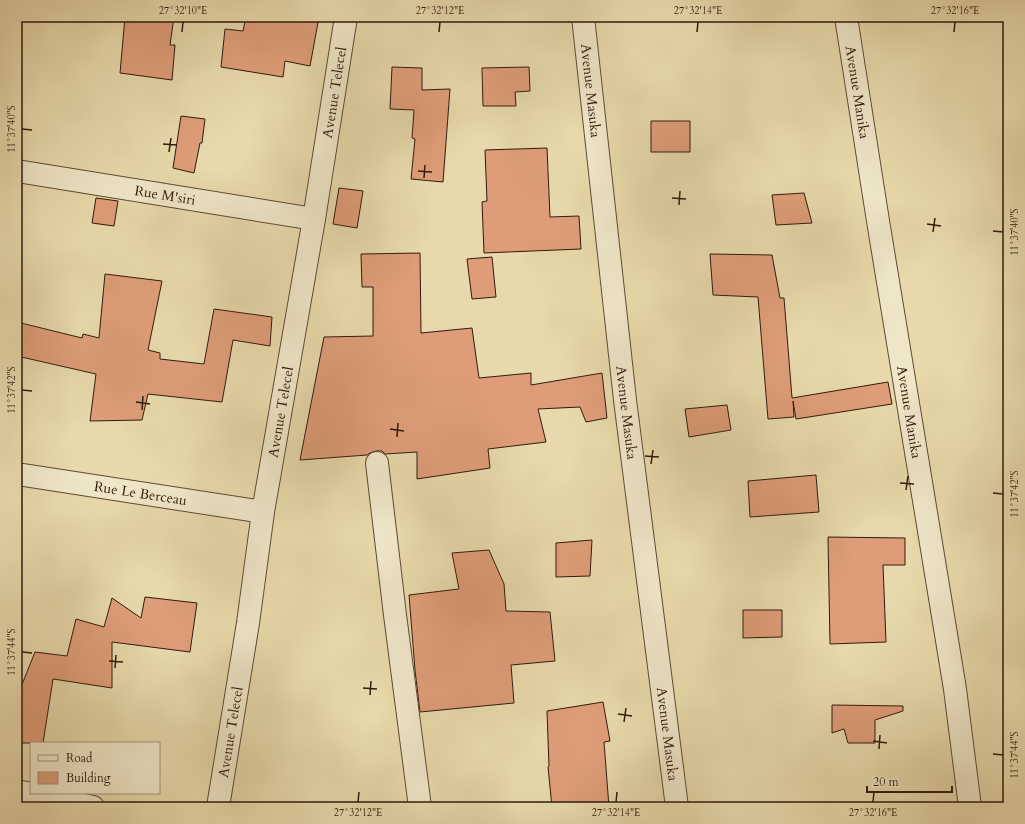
<svg xmlns="http://www.w3.org/2000/svg" width="1025" height="824" viewBox="0 0 1025 824" font-family="Cardo,serif">
<style>
.building{fill:#de9d78;stroke:#311a0d}
.lines{fill:none;stroke-linecap:round;stroke-linejoin:round}
.minor-casing{stroke:#5e4a34;stroke-width:24}
.minor{stroke:#efe6c8;stroke-width:22}
.ticks{fill:none;stroke:#311a0d;stroke-width:1.5}
.labels{text-anchor:middle;dominant-baseline:central;stroke-width:3.5;stroke-linejoin:round;paint-order:stroke}
.street-label{font-size:14px;fill:#311a0d;stroke:#efe6c8}
.neatline{fill:none;stroke:#311a0d;stroke-width:1.5}
.ticks-label{font-size:10px;text-anchor:middle;fill:#311a0d}
</style>
<rect width="100%" height="100%" fill="#e7d9ab"/>
<filter id="stains"><feTurbulence type="fractalNoise" baseFrequency=".005" numOctaves="4"/><feColorMatrix values="0 0 0 0 .2 0 0 0 0 .09 0 0 0 0 .02 0 0 0 .5 -.17"/></filter>
<radialGradient id="worn" r=".72"><stop offset=".6" stop-color="#630" stop-opacity="0"/><stop offset="1" stop-color="#630" stop-opacity=".3"/></radialGradient>
<path class="building" d="M 125,17 L 174,17 L 170,45 L 175,45 L 172,80 L 120,73 Z
M 246,17 L 319,17 L 310,66 L 285,61 L 283,77 L 221,67 L 225,29 L 243,31 Z
M 392,67 L 422,68 L 422,90 L 450,89 L 443,182 L 411,179 L 415,139 L 412,138 L 414,110 L 390,109 Z
M 529,67 L 530,91 L 515,92 L 516,106 L 483,106 L 482,68 Z
M 181,116 L 205,119 L 202,143 L 200,143 L 194,173 L 173,168 Z
M 651,121 L 690,121 L 690,152 L 651,152 Z
M 547,148 L 550,217 L 579,216 L 581,249 L 484,253 L 482,202 L 487,201 L 485,150 Z
M 339,188 L 363,191 L 357,228 L 333,224 Z
M 804,193 L 812,223 L 776,225 L 772,195 Z
M 96,198 L 118,201 L 114,226 L 92,223 Z
M 420,253 L 421,333 L 472,328 L 479,378 L 531,373 L 531,385 L 602,373 L 607,418 L 586,422 L 580,407 L 538,409 L 546,442 L 488,449 L 490,468 L 417,479 L 417,452 L 385,454 L 382,451 L 376,451 L 370,453 L 367,455 L 300,460 L 324,337 L 373,336 L 373,287 L 362,287 L 361,254 Z
M 710,254 L 772,255 L 780,298 L 784,298 L 792,398 L 888,382 L 892,404 L 796,419 L 793,401 L 794,417 L 768,419 L 758,297 L 713,295 Z
M 492,257 L 496,297 L 472,299 L 467,259 Z
M 105,274 L 162,281 L 148,350 L 160,353 L 160,359 L 204,364 L 214,309 L 272,317 L 270,346 L 233,340 L 222,402 L 148,394 L 142,420 L 90,421 L 96,374 L 17,356 L 17,322 L 82,338 L 83,334 L 99,338 Z
M 727,405 L 731,430 L 689,437 L 685,409 Z
M 816,475 L 819,512 L 750,517 L 748,481 Z
M 828,537 L 905,538 L 905,565 L 883,565 L 886,642 L 830,644 Z
M 592,540 L 590,576 L 556,577 L 556,543 Z
M 489,550 L 504,584 L 506,611 L 550,612 L 555,661 L 511,665 L 514,703 L 420,712 L 415,670 L 409,595 L 459,589 L 452,553 Z
M 145,597 L 197,603 L 190,652 L 112,642 L 112,688 L 53,679 L 43,743 L 17,743 L 17,688 L 21,687 L 35,652 L 67,656 L 76,619 L 104,627 L 112,598 L 141,618 Z
M 743,610 L 782,610 L 782,637 L 743,638 Z
M 603,702 L 610,741 L 604,742 L 609,807 L 552,807 L 548,767 L 549,766 L 547,711 Z
M 832,705 L 903,706 L 903,711 L 875,720 L 875,743 L 848,743 L 844,729 L 832,733 Z"/>
<g class="lines">
<g class="minor-casing">
<g id="minor">
<path id="s1" d="M 583,17 L 625,400 L 677,807"/>
<path id="s2" d="M 846,17 L 878,221 L 955,689 L 970,807"/>
<path id="s3" d="M 17,171 L 314,219"/>
<path d="M 377,463 L 395,615 L 420,807"/>
<path id="s4" d="M 17,474 L 263,512"/>
<path d="M 17,791 L 93,807"/>
<path id="s5" d="M 218,807 L 248,623 L 263,512 L 314,219 L 346,17"/>
</g>
</g>
<use href="#minor" class="minor"/>
</g>
<path class="ticks" d="M 182,32 L 183,22M 439,32 L 440,22M 697,32 L 698,22M 954,32 L 955,22M 22,129 L 32,130M 163,144 L 177,145M 169,152 L 171,138M 418,171 L 432,172M 424,178 L 425,165M 672,198 L 686,199M 679,205 L 680,191M 927,224 L 941,226M 993,231 L 1003,232M 933,232 L 935,218M 22,390 L 32,391M 136,402 L 150,404M 142,410 L 143,396M 390,429 L 404,431M 397,437 L 398,423M 645,456 L 659,457M 651,464 L 653,450M 900,483 L 914,484M 906,490 L 908,476M 993,493 L 1003,494M 22,652 L 32,653M 109,661 L 123,662M 115,668 L 116,655M 363,688 L 377,689M 370,695 L 371,681M 618,714 L 632,716M 624,722 L 626,708M 873,741 L 887,743M 879,749 L 880,735M 993,754 L 1003,755M 358,802 L 359,792M 616,802 L 617,792M 873,802 L 874,792"/>
<g class="labels">
<g class="street-label">
<text stroke="none"><textPath href="#s1" startOffset="74">Avenue Masuka</textPath></text>
<text stroke="none"><textPath href="#s5" startOffset="724">Avenue Telecel</textPath></text>
<text stroke="none"><textPath href="#s2" startOffset="76">Avenue Manika</textPath></text>
<text stroke="none"><textPath href="#s3" startOffset="150">Rue M'siri</textPath></text>
<text stroke="none"><textPath href="#s5" startOffset="400">Avenue Telecel</textPath></text>
<text stroke="none"><textPath href="#s1" startOffset="398">Avenue Masuka</textPath></text>
<text stroke="none"><textPath href="#s2" startOffset="400">Avenue Manika</textPath></text>
<text stroke="none"><textPath href="#s4" startOffset="125">Rue Le Berceau</textPath></text>
<text stroke="none"><textPath href="#s5" startOffset="76">Avenue Telecel</textPath></text>
<text stroke="none"><textPath href="#s1" startOffset="722">Avenue Masuka</textPath></text>
</g>
</g>
<rect width="1025" height="824" fill="none" stroke="#e7d9ab" stroke-width="44"/>
<rect x="30" y="742" width="130" height="52" fill="#efe6c8" stroke="#a3947d"/>
<rect x="38" y="755" width="20" height="6" fill="#efe6c8" stroke="#a3947d"/>
<text x="66" y="762" font-size="12" fill="#311a0d">Road</text>
<rect x="38" y="772" width="20" height="12" fill="#de9d78" stroke="#a3947d"/>
<text x="66" y="782" font-size="12" fill="#311a0d">Building</text>
<path d="M867 786v6h85v-6" fill="none" stroke="#311a0d" stroke-width="2"/>
<text x="873" y="786" font-size="12" fill="#311a0d" stroke="#efe6c8" stroke-width="3" paint-order="stroke">20 m</text>
<rect x="22" y="22" width="981" height="780" class="neatline"/>
<g class="ticks-label">
<text x="183" y="14">27°32'10"E</text>
<text x="440" y="14">27°32'12"E</text>
<text x="698" y="14">27°32'14"E</text>
<text x="955" y="14">27°32'16"E</text>
<text transform="translate(11 129) rotate(-90)" y="4">11°37'40"S</text>
<text transform="translate(1014 232) rotate(-90)" y="4">11°37'40"S</text>
<text transform="translate(11 390) rotate(-90)" y="4">11°37'42"S</text>
<text transform="translate(1014 494) rotate(-90)" y="4">11°37'42"S</text>
<text transform="translate(11 652) rotate(-90)" y="4">11°37'44"S</text>
<text transform="translate(1014 755) rotate(-90)" y="4">11°37'44"S</text>
<text x="358" y="816">27°32'12"E</text>
<text x="616" y="816">27°32'14"E</text>
<text x="873" y="816">27°32'16"E</text>
</g>
<rect width="100%" height="100%" filter="url(#stains)"/>
<rect width="100%" height="100%" fill="url(#worn)"/>
</svg>
